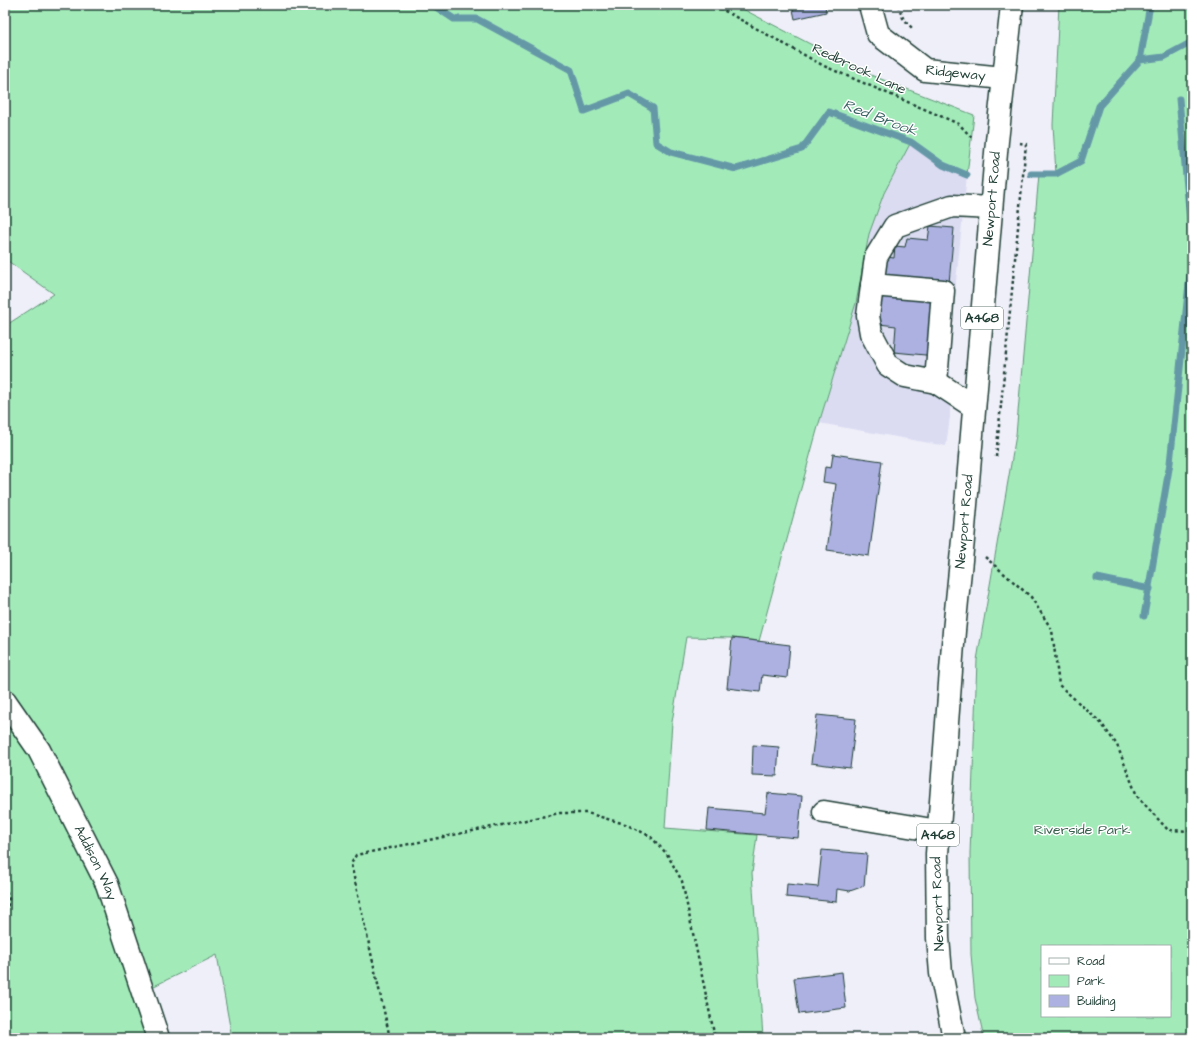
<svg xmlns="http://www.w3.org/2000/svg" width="1197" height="1043" viewBox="0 0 1197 1043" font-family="'Architects Daughter',sans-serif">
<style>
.built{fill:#dbdcf2}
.green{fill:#a2ebb9;stroke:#609476;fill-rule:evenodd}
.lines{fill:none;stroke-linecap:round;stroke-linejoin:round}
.stream{stroke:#6598a7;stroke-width:7}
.building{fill:#adb1e2;stroke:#1f3d34}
.minor-casing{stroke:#1f3d34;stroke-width:25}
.major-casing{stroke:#1f3d34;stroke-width:25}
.path{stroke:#1f3d34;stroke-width:2.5;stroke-dasharray:3 3;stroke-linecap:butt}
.minor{stroke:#fff;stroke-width:22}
.major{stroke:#fff;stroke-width:22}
.labels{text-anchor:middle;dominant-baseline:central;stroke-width:3;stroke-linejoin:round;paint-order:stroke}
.shield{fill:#fff;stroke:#627771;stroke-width:1}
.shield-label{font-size:13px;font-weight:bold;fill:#1f3d34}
.street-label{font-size:14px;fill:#1f3d34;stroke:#fff}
.park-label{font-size:14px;fill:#39604f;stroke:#fff}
.water-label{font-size:15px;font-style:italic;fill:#3c6364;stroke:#fff}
</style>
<rect width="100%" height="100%" fill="#efeff9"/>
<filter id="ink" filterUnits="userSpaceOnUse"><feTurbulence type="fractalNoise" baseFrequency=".025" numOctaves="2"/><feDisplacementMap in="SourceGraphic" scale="8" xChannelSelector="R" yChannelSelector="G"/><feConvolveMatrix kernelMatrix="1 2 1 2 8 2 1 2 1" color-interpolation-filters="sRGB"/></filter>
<g filter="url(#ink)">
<path class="built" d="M 911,142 L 943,165 L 967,175 L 955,292 L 950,365 L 950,417 L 946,446 L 819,423 L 856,303 L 869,234 L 884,193 Z"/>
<path class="green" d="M 5,5 L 735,5 L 868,74 L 974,115 L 967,175 L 943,165 L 911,142 L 884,193 L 869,234 L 856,303 L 819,423 L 759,641 L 732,638 L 686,637 L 672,722 L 665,828 L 757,835 L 752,873 L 763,1038 L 232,1038 L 217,955 L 144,991 L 158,1038 L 5,1038 L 5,326 L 54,294 L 5,259 Z
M 1059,5 L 1192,5 L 1192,1038 L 984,1038 L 975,998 L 971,954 L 970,854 L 977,660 L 1016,435 L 1039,174 L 1056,174 L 1053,125 ZM 1042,946 L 1170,946 L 1170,1016 L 1042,1016 Z"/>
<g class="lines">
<path class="stream" d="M 433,5 L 454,19 L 477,19 L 571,70 L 584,111 L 629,94 L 653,108 L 656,143 L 671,152 L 736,169 L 802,149 L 829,112 L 911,142 L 943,165 L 967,175
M 1140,60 L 1164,57 L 1192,42
M 1179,99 L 1192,243
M 1031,174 L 1056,174 L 1081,161 L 1099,106 L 1140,60 L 1150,5
M 1097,578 L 1150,589
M 1144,616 L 1170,463 L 1192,255"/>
</g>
<path class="building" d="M 792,5 L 825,5 L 826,12 L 795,19 Z
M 930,226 L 954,228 L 949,283 L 885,276 L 886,257 L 894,258 L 895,246 L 905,247 L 907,238 L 928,240 Z
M 882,292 L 951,301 L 946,357 L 894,352 L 896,326 L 879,324 Z
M 833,454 L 882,461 L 869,556 L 827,550 L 836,484 L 823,482 L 825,467 L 831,468 Z
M 732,638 L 790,645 L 787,678 L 762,675 L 760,692 L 727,688 Z
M 817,715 L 856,719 L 850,768 L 811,763 Z
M 753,745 L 779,747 L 777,776 L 752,775 Z
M 768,793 L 802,796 L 798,838 L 707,830 L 709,808 L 765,813 Z
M 822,850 L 867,854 L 864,886 L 850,891 L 837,889 L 836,902 L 786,897 L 787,884 L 818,887 Z
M 842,972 L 846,1008 L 799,1014 L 794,978 Z"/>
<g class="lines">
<g class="minor-casing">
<g id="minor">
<path id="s1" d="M 870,5 L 878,34 L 925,70 L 1003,78"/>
<path d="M 872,285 L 943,291 L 936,382"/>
<path d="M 974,407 L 936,382 L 905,376 L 888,365 L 871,333 L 868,316 L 876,257 L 895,226 L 952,206 L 991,208"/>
<path id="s2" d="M 5,701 L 39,750 L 107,884 L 158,1038"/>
<path d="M 824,812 L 938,831"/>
</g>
</g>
<g class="major-casing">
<g id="major">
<path id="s3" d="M 954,1038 L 941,973 L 938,938 L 937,854 L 954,631 L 963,540 L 997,141 L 1012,5"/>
</g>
</g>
<path class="path" d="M 714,5 L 824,66 L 959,124 L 973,139
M 898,5 L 903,18 L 912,28
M 996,457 L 1026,144 L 1020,143
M 985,557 L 1031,597 L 1052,630 L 1059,685 L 1101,723 L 1117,745 L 1137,796 L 1168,830 L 1192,831
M 5,886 L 9,899 L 5,920
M 390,1038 L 351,864 L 356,855 L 560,813 L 587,813 L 625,824 L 650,836 L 667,854 L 682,881 L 715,1038"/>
<use href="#minor" class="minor"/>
<use href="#major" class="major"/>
</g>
</g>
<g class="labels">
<g class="shield">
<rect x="961" y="307" width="42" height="22" rx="3"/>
<rect x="917" y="824" width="42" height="22" rx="3"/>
</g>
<g class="shield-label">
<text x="982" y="318">A468</text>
<text x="938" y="835">A468</text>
</g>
<g class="street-label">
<text transform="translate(859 69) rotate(25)">Redbrook Lane</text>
<text stroke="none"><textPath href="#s1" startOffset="120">Ridgeway</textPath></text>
<text stroke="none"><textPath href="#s3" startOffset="843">Newport Road</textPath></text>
<text stroke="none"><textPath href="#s3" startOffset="519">Newport Road</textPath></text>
<text stroke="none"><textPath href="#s2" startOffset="186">Addison Way</textPath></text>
<text transform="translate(938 904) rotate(-92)">Newport Road</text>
</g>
<g class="park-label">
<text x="1082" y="830">Riverside Park</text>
</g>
<g class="water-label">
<text transform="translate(880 118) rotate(21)">Red Brook</text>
</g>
</g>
<rect width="1197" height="1043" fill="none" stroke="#fff" stroke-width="20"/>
<rect x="10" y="10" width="1177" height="1023" fill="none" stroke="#1f3d34" stroke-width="1.5" filter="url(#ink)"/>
<rect x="1041" y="945" width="130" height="72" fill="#ffffff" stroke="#a5b1ae"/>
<rect x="1049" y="958" width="20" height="6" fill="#ffffff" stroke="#a5b1ae"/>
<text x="1077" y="965" font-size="12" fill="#1f3d34">Road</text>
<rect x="1049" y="975" width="20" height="12" fill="#a2ebb9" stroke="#a5b1ae"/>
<text x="1077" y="985" font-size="12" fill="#1f3d34">Park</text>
<rect x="1049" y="995" width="20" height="12" fill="#adb1e2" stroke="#a5b1ae"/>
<text x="1077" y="1005" font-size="12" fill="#1f3d34">Building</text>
</svg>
